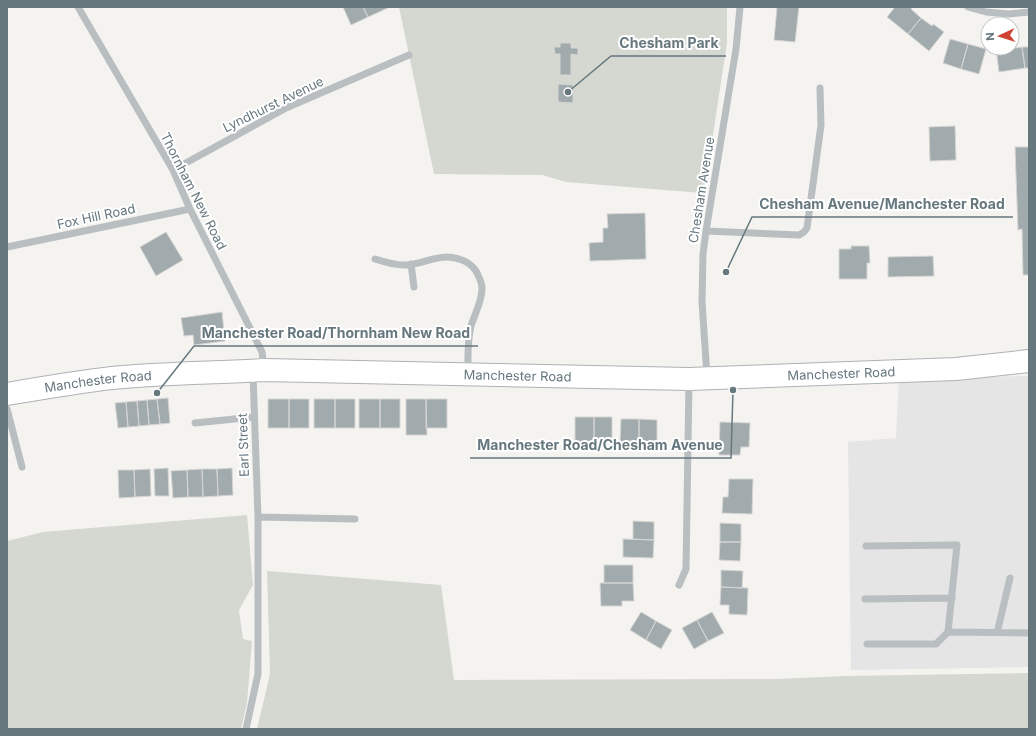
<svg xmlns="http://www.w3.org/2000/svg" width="1036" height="736" viewBox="0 0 1036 736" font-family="Inter,sans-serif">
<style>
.built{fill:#e4e5e4}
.green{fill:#d4d8d0}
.building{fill:#a1aaad;stroke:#d5d5d3}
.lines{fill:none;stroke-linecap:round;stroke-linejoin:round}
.major-casing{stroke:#adb2b4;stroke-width:24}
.minor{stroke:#b9bec0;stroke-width:7}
.major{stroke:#fff;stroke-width:22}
.labels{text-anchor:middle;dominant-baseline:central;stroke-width:4;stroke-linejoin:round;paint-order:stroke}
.street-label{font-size:13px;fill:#66777e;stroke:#fff}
.leader{fill:none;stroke:#66777e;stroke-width:1.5}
.callout-dot{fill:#66777e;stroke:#fff;stroke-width:1.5}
.callout-label{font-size:14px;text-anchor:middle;font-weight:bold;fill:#66777e;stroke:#fff;stroke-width:4;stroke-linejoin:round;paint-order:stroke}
</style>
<rect width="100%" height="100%" fill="#f4f3f0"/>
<path class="built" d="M 1029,376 L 1029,667 L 851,670 L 848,442 L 896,438 L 899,378 Z"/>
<path class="green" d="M 399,7 L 727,7 L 727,43 L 712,141 L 702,193 L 566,182 L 542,175 L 434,174 Z
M 247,515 L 253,585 L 239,610 L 243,639 L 252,641 L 247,703 L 241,729 L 7,729 L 7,541 L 43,532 Z
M 267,571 L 441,585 L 454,680 L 777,679 L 845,676 L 1029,673 L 1029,729 L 257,729 L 270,674 Z"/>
<path class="building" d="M 343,7 L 363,7 L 368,17 L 351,25 Z
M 363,7 L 390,7 L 368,17 Z
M 777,7 L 799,7 L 795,42 L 774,40 Z
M 895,7 L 913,7 L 911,9 L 921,18 L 908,34 L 887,17 Z
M 921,18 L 932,26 L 933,24 L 944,32 L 929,51 L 908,34 Z
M 950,39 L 968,44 L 961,69 L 943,63 Z
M 560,43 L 571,43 L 571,48 L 578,48 L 578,55 L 571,54 L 571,75 L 560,75 L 560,54 L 555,54 L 554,47 L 560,47 Z
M 968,44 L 986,49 L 979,74 L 961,69 Z
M 1022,47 L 1029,47 L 1029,68 L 1025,68 Z
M 1022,47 L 1025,68 L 999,72 L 996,48 L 1009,48 L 1009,49 Z
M 558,84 L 573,85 L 573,103 L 558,102 Z
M 955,126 L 956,160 L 930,161 L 929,127 Z
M 1015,147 L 1029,147 L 1029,275 L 1023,275 L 1022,229 L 1018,230 Z
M 645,213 L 646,259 L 590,261 L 589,243 L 603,242 L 603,228 L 608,228 L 607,214 Z
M 166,232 L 183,260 L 156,276 L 140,247 Z
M 851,246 L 869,246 L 870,263 L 867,263 L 867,279 L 839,279 L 839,249 L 851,249 Z
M 933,256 L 934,276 L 888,277 L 888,257 Z
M 222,312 L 225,341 L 194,345 L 193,335 L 184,336 L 181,318 Z
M 168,398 L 170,423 L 160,424 L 157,399 Z
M 157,399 L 160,424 L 149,425 L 147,400 Z
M 268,399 L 289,399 L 289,428 L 268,428 Z
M 289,399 L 309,399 L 309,428 L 289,428 Z
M 314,399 L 335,399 L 335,428 L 314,428 Z
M 335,399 L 355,399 L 355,428 L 335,428 Z
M 359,399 L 380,399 L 380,428 L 359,428 Z
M 380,399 L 400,399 L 400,428 L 380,428 Z
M 406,399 L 426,399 L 427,435 L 406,435 Z
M 426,399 L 447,399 L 447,428 L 426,428 Z
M 147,400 L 149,425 L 139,426 L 137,401 Z
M 137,401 L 139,426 L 128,427 L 126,402 Z
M 126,402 L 128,427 L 118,428 L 115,403 Z
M 575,417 L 594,417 L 594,442 L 575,442 Z
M 594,417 L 612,417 L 612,442 L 594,442 Z
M 621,419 L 639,419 L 639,445 L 620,444 Z
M 639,419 L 657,420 L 657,445 L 639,445 Z
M 720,422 L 750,423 L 749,447 L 741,447 L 740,455 L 719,455 Z
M 168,468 L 169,496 L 155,496 L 154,469 Z
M 232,468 L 233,495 L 218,496 L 217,469 Z
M 150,469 L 151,496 L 135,497 L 134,470 Z
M 202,469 L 203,497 L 188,497 L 187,470 Z
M 202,469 L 217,469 L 218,496 L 203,497 Z
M 118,470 L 134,470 L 135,497 L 119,498 Z
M 187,470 L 188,497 L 173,498 L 171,471 Z
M 729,479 L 753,479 L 752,514 L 722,513 L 723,497 L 728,497 Z
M 633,521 L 654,522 L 654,540 L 633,539 Z
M 720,523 L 741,524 L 741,542 L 720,542 Z
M 623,539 L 654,540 L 653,558 L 623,557 Z
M 720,542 L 741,542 L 740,561 L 719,560 Z
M 604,565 L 633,565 L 633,583 L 604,583 Z
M 721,570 L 743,571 L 742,588 L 721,587 Z
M 600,583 L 633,583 L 634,601 L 622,601 L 622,606 L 601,606 Z
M 721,587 L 748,588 L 747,615 L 729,614 L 729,605 L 720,605 Z
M 641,612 L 656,621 L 646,640 L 630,630 Z
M 712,612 L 724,633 L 708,641 L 697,620 Z
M 697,620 L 708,641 L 694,649 L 682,628 Z
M 656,621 L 672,630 L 661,649 L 646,640 Z"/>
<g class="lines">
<g class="major-casing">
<g id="major">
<path id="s1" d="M 7,394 C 42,388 77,382 112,378 C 163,373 214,373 265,370 L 689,379 L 956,369 L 1029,361"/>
</g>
</g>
<path class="minor" d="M 78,7 L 173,170 L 190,209 L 262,352 L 264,369
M 968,7 L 986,12 L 1009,14 L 1029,12
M 173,170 L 286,108 L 409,55
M 706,231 L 799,235 L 804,232 L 807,228 L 821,125 L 820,88
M 7,247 L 190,209
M 375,259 C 384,262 395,265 405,265 C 419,265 432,257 447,257 C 451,257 455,258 459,259 C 466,261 472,265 476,271 C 479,277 482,282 482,288 C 482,302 475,313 471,326 C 467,343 468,355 468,372
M 411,264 L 414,287
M 707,376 L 702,302 L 703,254 L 706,231 L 736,49 L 740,7
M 7,409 L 22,467
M 195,423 L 254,417
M 258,517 L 355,519
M 866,546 L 957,545 L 948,632 L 1029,633
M 679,585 L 686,569 L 689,381
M 865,599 L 952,598
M 997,633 L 1010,578
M 867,644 L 936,644 L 948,632
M 246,729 L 258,674 L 258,517 L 253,373"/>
<use href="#major" class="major"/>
</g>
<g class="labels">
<g class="street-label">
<text transform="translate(273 104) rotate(-26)">Lyndhurst Avenue</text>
<text transform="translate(701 190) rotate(-81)">Chesham Avenue</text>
<text transform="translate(194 191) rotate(63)">Thornham New Road</text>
<text transform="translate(96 216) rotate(-12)">Fox Hill Road</text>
<text stroke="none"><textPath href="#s1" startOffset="836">Manchester Road</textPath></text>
<text stroke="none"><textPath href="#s1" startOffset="512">Manchester Road</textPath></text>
<text stroke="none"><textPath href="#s1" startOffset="92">Manchester Road</textPath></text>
<text transform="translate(243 445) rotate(-92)">Earl Street</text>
</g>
</g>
<path class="leader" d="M568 92L611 56H726M726 272L752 217H1013M157 393L194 346H478M733 390L731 458H470"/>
<g class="callout-dot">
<circle cx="568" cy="92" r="4"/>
<circle cx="726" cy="272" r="4"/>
<circle cx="157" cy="393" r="4"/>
<circle cx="733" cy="390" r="4"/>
</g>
<g class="callout-label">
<text x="669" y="48">Chesham Park</text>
<text x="882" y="209">Chesham Avenue/Manchester Road</text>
<text x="336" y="338">Manchester Road/Thornham New Road</text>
<text x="600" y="450">Manchester Road/Chesham Avenue</text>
</g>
<rect width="1036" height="736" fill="none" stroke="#66777e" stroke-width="16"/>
<g transform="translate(1000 36) rotate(266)"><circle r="19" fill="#ffffff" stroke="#c2c9cb"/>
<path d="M0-3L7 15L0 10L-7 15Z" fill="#d04334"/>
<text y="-6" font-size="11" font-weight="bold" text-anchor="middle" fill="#66777e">N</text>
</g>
</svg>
